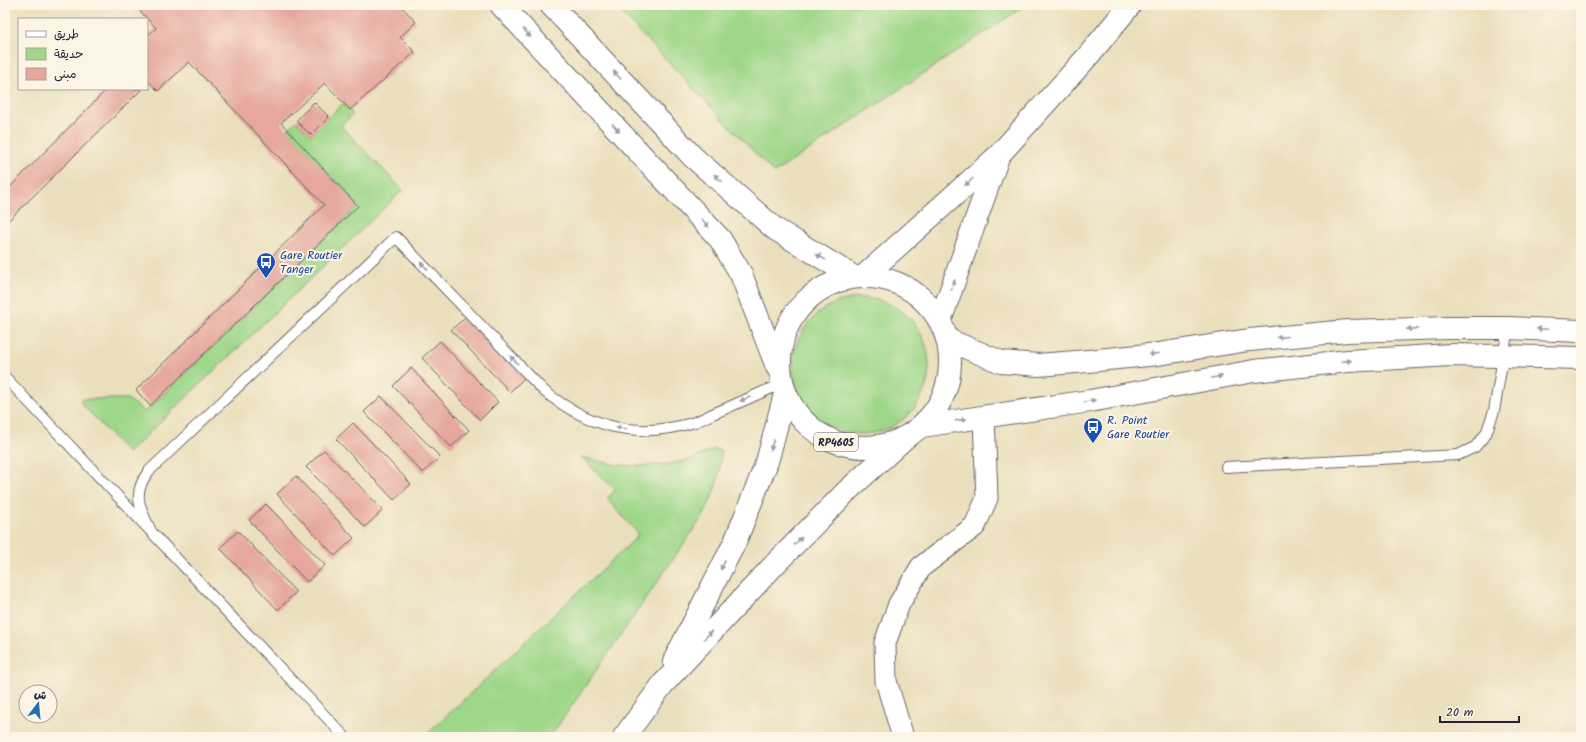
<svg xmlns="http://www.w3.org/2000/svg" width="1586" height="742" font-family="Kalam,'Playpen Sans Arabic',sans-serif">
  <rect width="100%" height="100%" fill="#fcf5e5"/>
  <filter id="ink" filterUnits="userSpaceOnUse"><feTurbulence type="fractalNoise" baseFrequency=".025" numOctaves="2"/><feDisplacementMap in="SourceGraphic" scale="8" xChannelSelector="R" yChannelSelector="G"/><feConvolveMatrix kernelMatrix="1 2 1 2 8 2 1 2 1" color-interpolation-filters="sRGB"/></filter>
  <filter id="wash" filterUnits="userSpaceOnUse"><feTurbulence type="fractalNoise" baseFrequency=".012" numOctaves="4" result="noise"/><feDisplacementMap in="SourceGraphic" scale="16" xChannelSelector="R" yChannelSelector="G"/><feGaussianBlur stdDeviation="0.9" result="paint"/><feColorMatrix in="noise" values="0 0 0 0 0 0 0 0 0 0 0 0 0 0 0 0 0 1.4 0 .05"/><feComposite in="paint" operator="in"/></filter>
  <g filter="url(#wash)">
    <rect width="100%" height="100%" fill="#eadfbc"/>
    <path fill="#9fd789" stroke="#607c62" d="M614 5H1026L774 173Z
      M343 103 353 114 341 126 403 190 128 453 81 403V399H128L145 412 358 206 287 130 296 121 311 135Z
      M793 366a68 68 0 1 1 136 0a68 68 0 1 1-136 0Z
      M715 449 721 451C720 477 716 490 705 513L550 737H424L637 537V532L607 499 615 490 581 457 617 465 643 466 669 464 692 459Z"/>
    <g id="blocks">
      <path fill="#e6a89e" d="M134 5H400L416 22 400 37 415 52 350 110 325 83 281 123 358 206 150 406 136 390 324 205 189 62 158 91 149 82 147 84V36L156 28Z
        M107 89H142L5 224V192Z
        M314 102 329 117 311 135 296 121Z
        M467 316 525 377 510 392 451 330Z
        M440 341 498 402 480 420 422 358Z
        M411 368 469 430 451 447 393 386Z
        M381 396 440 457 423 473 364 412Z
        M353 423 411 484 394 500 336 439Z
        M324 450 383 510 365 527 306 467Z
        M296 476 354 538 335 556 277 494Z
        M266 504 325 565 307 582 249 520Z
        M238 531 296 592 278 610 220 548Z"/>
    </g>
  </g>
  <g filter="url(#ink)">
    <use href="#blocks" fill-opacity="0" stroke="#686468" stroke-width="1"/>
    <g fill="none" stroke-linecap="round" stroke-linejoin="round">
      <defs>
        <path id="service" d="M5 377 345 737
          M1226 467 1458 455 1475 447 1486 434 1494 411 1508 328
          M151 531C140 508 131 494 149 471L396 237 544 391C591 428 637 440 695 422 703 419 711 414 720 411 740 402 761 393 781 384"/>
        <path id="minor" d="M903 737 886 681 885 643 899 604 921 567 975 526 987 498 984 417"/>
        <path id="tertiary" d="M863 277 998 156 1088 56 1130 5
          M940 321 998 157
          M674 661 735 542 767 462 785 394
          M624 737 663 684 776 563 847 491 905 438"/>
        <path id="primary" d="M501 5 720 239 741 274 777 367
          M551 5 693 157 775 229 854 277
          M780 362a85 85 0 1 1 170 0a85 85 0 1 1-170 0Z
          M948 340 1001 362 1038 365 1088 361 1158 354 1249 340 1348 331 1449 328H1508L1581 331
          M922 426 1090 401 1254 371 1348 361 1451 355 1581 358"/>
      </defs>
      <use href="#service" stroke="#686468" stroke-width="12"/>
      <use href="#minor" stroke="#686468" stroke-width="23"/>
      <use href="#tertiary" stroke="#686468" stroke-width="24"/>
      <use href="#primary" stroke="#686468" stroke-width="24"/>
      <use href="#service" stroke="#fff" stroke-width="10"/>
      <use href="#minor" stroke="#fff" stroke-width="21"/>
      <use href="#tertiary" stroke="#fff" stroke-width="22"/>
      <use href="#primary" stroke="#fff" stroke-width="22"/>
    </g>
    <defs><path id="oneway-solid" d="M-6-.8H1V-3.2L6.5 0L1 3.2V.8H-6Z"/></defs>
    <g fill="#9c9ca7">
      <use href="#oneway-solid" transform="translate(527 33) rotate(47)"/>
      <use href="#oneway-solid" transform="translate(617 75) rotate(-133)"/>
      <use href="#oneway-solid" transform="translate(616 128) rotate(47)"/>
      <use href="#oneway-solid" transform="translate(718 178) rotate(-139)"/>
      <use href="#oneway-solid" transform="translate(969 182) rotate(138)"/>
      <use href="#oneway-solid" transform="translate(705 223) rotate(47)"/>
      <use href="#oneway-solid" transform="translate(821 257) rotate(-149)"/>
      <use href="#oneway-solid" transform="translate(424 266) rotate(-134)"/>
      <use href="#oneway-solid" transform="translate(953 285) rotate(-71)"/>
      <use href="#oneway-solid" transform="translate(1412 329) rotate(178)"/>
      <use href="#oneway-solid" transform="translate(1542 329) rotate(-178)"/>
      <use href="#oneway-solid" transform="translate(1282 337) rotate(175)"/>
      <use href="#oneway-solid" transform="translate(1154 354) rotate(173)"/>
      <use href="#oneway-solid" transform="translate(514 360) rotate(-134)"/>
      <use href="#oneway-solid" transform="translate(1346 361) rotate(-5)"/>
      <use href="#oneway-solid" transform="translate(1217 377) rotate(-10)"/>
      <use href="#oneway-solid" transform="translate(745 399) rotate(157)"/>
      <use href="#oneway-solid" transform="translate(1090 401) rotate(-10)"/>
      <use href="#oneway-solid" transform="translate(961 420) rotate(-8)"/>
      <use href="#oneway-solid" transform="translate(621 428) rotate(-169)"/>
      <use href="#oneway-solid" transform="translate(772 445) rotate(105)"/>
      <use href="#oneway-solid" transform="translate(798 541) rotate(-45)"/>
      <use href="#oneway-solid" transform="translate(723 565) rotate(117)"/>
      <use href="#oneway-solid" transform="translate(708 635) rotate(-47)"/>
    </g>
  </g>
  <defs>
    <symbol id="bus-pin" viewBox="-11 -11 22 30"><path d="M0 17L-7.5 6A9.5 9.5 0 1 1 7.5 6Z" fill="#1a4fb4" stroke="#fcf5e5"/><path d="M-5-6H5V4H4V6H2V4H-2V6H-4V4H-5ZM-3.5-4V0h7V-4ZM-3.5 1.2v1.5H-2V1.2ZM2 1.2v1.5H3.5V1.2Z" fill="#fff"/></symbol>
  </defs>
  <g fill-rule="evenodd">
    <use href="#bus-pin" x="255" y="251" width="22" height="30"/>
    <use href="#bus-pin" x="1082" y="416" width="22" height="30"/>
  </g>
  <g text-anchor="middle" stroke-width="4" stroke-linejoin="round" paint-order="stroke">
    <rect fill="#fcf5e5" stroke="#63616e" stroke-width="1" x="814" y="433" width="44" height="18" rx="3"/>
    <g font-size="11" font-weight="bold" fill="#22223b">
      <text x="836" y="446">RP4605</text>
    </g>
    <g font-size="12" fill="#164399" stroke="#fcf5e5" text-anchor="start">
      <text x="280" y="259">Gare Routier<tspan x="280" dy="14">Tanger</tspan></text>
      <text x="1107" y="424">R. Point<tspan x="1107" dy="14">Gare Routier</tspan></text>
    </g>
  </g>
  <rect width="1586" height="742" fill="none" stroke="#fcf5e5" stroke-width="20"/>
  <rect x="18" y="18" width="130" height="72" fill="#fcf5e5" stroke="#a5a1a1"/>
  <rect x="26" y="31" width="20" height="6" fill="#ffffff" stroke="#a5a1a1"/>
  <text x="54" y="38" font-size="12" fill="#22223b">طريق</text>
  <rect x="26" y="48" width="20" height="12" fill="#9fd789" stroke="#a5a1a1"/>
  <text x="54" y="58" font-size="12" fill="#22223b">حديقة</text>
  <rect x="26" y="68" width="20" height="12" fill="#e6a89e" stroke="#a5a1a1"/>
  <text x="54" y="78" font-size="12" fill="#22223b">مبنى</text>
  <g transform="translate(38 704) rotate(16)"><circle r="19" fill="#fcf5e5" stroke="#a5a1a1"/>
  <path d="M0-3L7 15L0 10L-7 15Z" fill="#1f6fb2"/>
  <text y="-6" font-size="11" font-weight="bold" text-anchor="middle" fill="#22223b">ش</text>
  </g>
  <path d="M1440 716v6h79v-6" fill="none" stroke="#22223b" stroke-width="2"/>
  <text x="1446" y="716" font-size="12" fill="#22223b" stroke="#fcf5e5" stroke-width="3" paint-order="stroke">20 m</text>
</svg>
